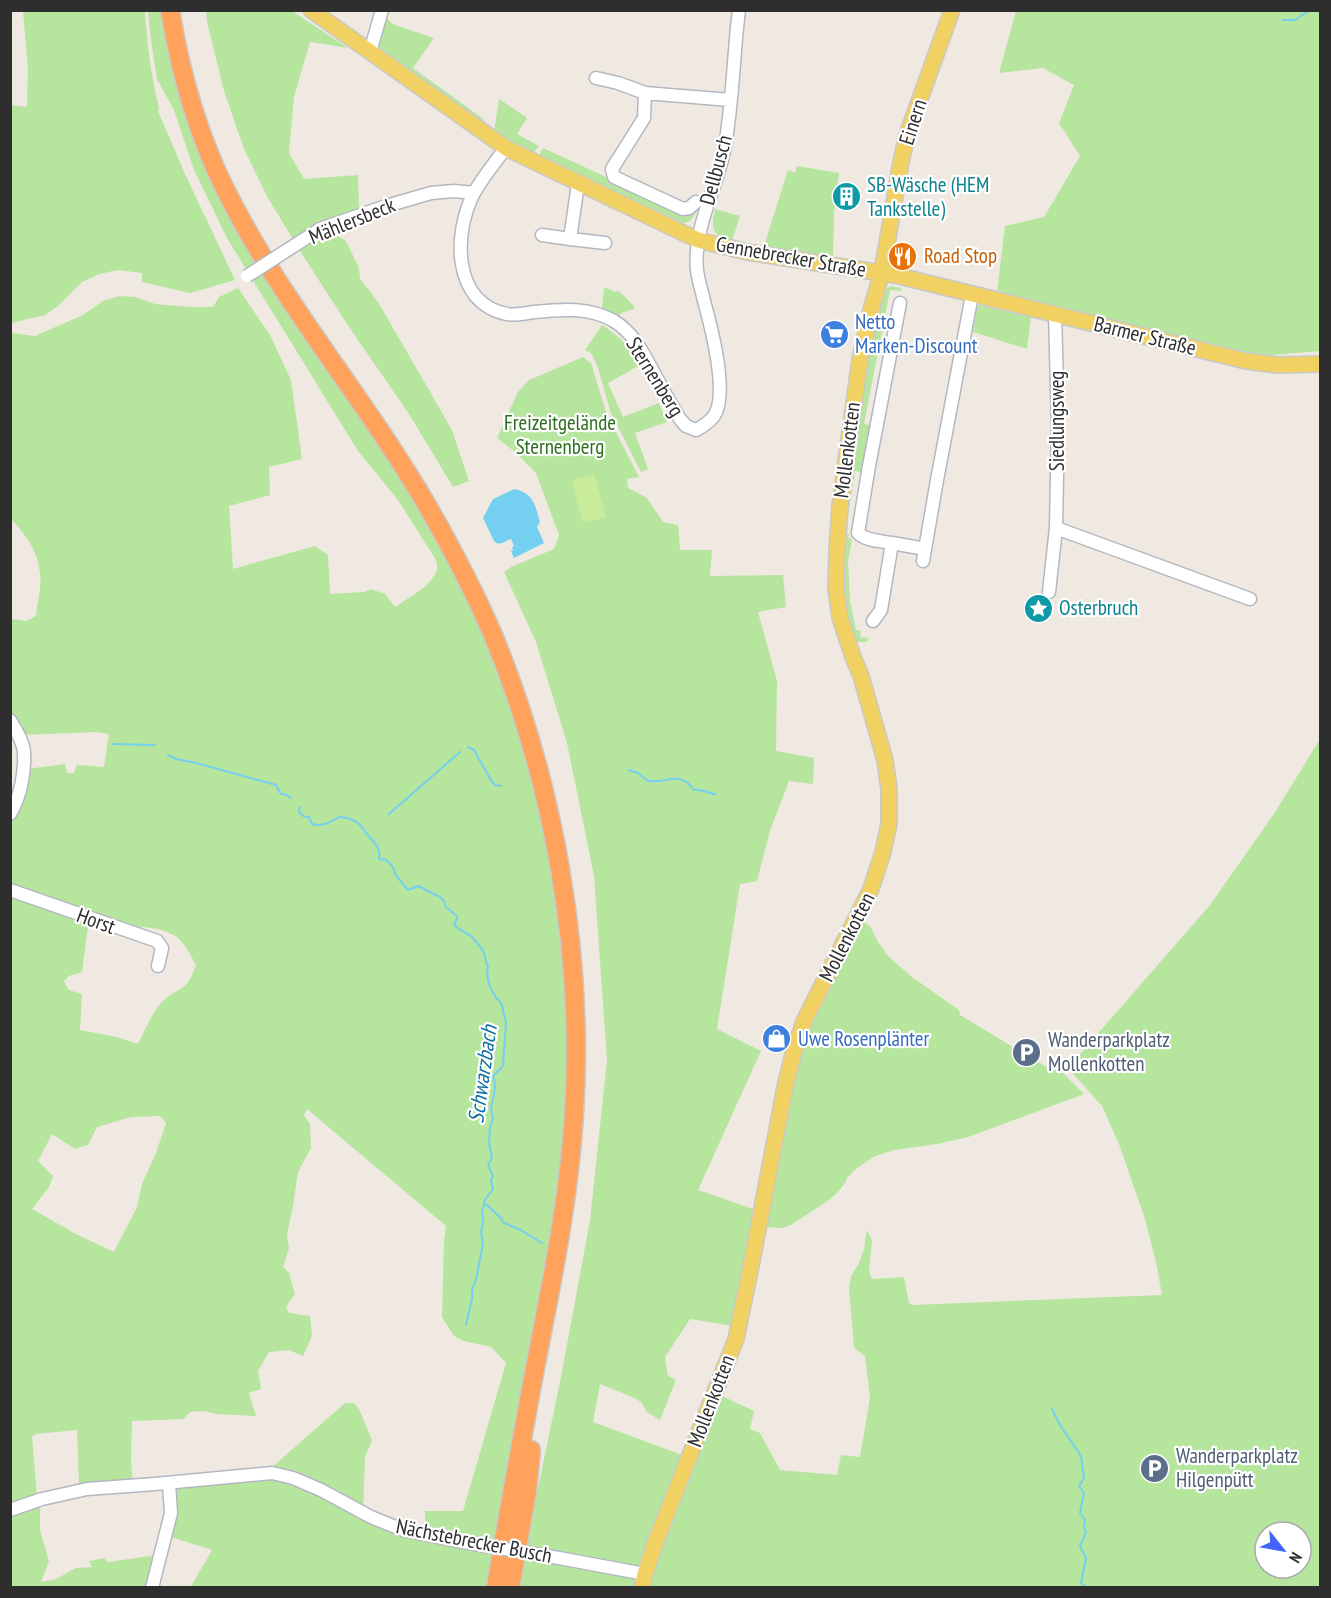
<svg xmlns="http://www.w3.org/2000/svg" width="1331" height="1598" font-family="'PT Sans Narrow',sans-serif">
  <rect width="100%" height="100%" fill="#efe9e1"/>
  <path fill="#b6e59e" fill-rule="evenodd" d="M23 11H145C147 44 151 76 159 108L158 111 185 174 235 280 190 293 142 282V273L118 270 99 274 82 282 58 306 45 315 11 323 10 105 27 107 28 69Z
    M148 11H163L212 169 448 552 519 718 538 789 572 995 566 1174 497 1543 426 1532 425 1511H463L506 1363 491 1347 464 1341 454 1336 442 1317 444 1241 446 1226 307 1109 304 1115 310 1124 311 1148 298 1172 293 1206 287 1235 289 1248 283 1267 289 1273 295 1294 286 1307 289 1313 310 1316 312 1336 303 1356 289 1350 269 1352 258 1371 261 1389 249 1393 256 1416 216 1414 204 1411 190 1412 184 1419 132 1421 131 1461 133 1484 79 1487 77 1430 36 1434 32 1436 37 1498 11 1507V891L89 919 82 972 69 976 64 981 69 990 82 994 80 1030 117 1037 138 1044C143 1034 154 1009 162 1002 180 985 186 994 196 965 191 956 186 946 179 939 166 928 147 927 131 926L11 888 10 825 18 809 27 769 65 764 67 773H74L77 765 104 767 109 734 98 732 20 735 11 717V619L26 621 36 616C37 602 42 587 40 573 38 551 25 534 11 519L10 380H12L11 333 35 336 83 315 103 301 119 296 135 297 155 304 189 307H213L219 297 238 288 270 335 291 380 302 459 269 467 270 495 229 506 233 569 315 546 328 555 330 594 364 592 371 589 385 594 395 607C409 597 444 580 436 560L398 500 358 451 227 238 194 170 174 110 157 79 150 33ZM160 1116 166 1123 156 1153 142 1184 137 1207 114 1252 74 1233 32 1209 49 1187 53 1176 38 1161 52 1134 75 1149 88 1145 97 1127 131 1117Z
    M206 11H292L348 48 310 42 294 97 289 153 304 179 358 175 359 213 294 241 268 198 244 149 224 91 207 22Z
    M1016 11H1320V351L1262 356 997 292 1005 226 1044 217 1080 156 1059 123 1074 85 1043 68 999 73Z
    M385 15 392 24 434 38 413 68 482 118 488 127 377 49Z
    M499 99 527 118 517 134 539 146 532 154 517 147 494 132Z
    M543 148 680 211 700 201C696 211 695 221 684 223L538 157Z
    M797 166 839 173 834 214 833 257 764 246 788 170 795 173Z
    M715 209 740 216 732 241C711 236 711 228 715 209Z
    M330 231 346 241 359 268 360 279 378 302 452 430 469 481 453 487 409 414 349 327 298 248 322 233Z
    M891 286 901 288V291L890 290 864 424 874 426 866 473 855 471 846 529H844L867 358 884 290Z
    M604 288 610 289 614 292 619 291 634 306V309L621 313 618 317 602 308Z
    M978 305 1031 317 1027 349 973 332Z
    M602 325C621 337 629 346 640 365L608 383 623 417 659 403 667 422 635 433 648 469 641 472 611 413 597 365 591 353 585 350Z
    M583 357 591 363 607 415 639 477 627 479 628 488 647 498 663 522 678 525 680 550H712L710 576 783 575 786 607 758 612 777 681 776 751 814 758 813 784 789 781 770 831 757 881 740 884 717 1029 761 1051 698 1190 759 1211 734 1326 690 1319 665 1357 668 1376 676 1380 660 1420 647 1412 641 1402 634 1398 600 1384 593 1422 685 1456 641 1570 526 1546 562 1372 590 1220 607 1060 594 876 567 743 536 642 504 572 511 567 554 549 559 535 536 473 514 451 497 438 518 392 529 380Z
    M843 533 849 534 848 538 852 539 848 561 850 601 856 630 861 631 860 637 868 638 867 642H854L847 625 843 598Z
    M1320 739V1587L648 1588 649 1576 720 1395 754 1411 750 1429 760 1433 780 1470 837 1475 841 1455 860 1457 870 1398 865 1356 854 1348 849 1287 851 1276 859 1263 864 1249 867 1230 872 1241 869 1272 872 1279 904 1277 909 1303 913 1305 1162 1295 1156 1262 1145 1219 1119 1144 1102 1106 1068 1068 1210 905 1274 814ZM1265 1532H1301V1568H1265Z
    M862 921 870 926 878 942 888 956 912 977 959 1010 960 1015 1053 1071 1057 1067 1084 1094 968 1137 937 1144 894 1150 875 1156 857 1168 847 1178 845 1183 838 1192 829 1200 791 1225 783 1228 764 1227 800 1046Z
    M345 1403H354L359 1409 372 1440 365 1457 363 1516 496 1552 490 1587 190 1588 212 1550 168 1536 171 1485 262 1476Z
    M40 1502V1530L49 1561 41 1582 56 1579 76 1568 92 1567 89 1561 104 1558 108 1562 158 1555 150 1587 11 1588V1513Z
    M523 1557 639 1577 638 1587 519 1588Z"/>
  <path fill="#c9ec9a" d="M594 474 606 517 583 523 572 480Z"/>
  <path fill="#75cff0" d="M514 489C534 493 535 505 540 522L537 527 544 543 514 558 511 551 513 550 512 547 514 546 511 539C505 541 500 547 494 541L483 518 493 499Z"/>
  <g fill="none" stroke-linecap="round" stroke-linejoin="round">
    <path stroke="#75cff0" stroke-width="2" d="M1283 20H1295L1310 10
      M113 744 155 745
      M468 747 474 750 492 782 495 785 501 786
      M168 755 176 759 196 763 276 785 281 794 287 795 291 798
      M629 770C632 771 635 772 638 773 642 776 645 780 650 781 666 784 679 769 694 790 702 788 708 794 716 794
      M300 807 299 812C302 816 304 817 309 817L312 824C322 827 331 822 339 817 346 817 356 820 361 826 363 828 365 832 367 834 374 842 381 848 379 859L386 860 393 867 395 874 408 890 418 886 440 897 444 901 446 907 457 916V919L454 924C458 931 466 931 473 938 475 940 483 950 484 953 486 958 485 962 488 967 485 981 492 994 502 1005L503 1011 506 1022 503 1066 493 1076 495 1085 494 1095 491 1108 493 1119 490 1127 489 1143 492 1158 488 1165 493 1176 491 1180 493 1189 485 1200 482 1212 483 1222 481 1233 483 1243 476 1280 472 1289V1299L466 1325
      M389 814 460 752
      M484 1203C490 1208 501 1216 504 1223L519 1229 542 1243
      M1052 1409 1060 1425 1081 1456 1084 1478 1079 1486 1084 1493 1080 1513 1085 1520 1084 1527 1086 1533 1080 1546 1086 1558 1081 1583 1087 1588"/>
    <defs>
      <path id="minor" d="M370 52 382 10
        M596 78 618 83 645 93 730 100
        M645 93 644 118 612 169 614 177 683 209 689 208 696 202
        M506 148C495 162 483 177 474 193 453 233 452 303 507 314 515 316 526 313 534 312 562 309 590 307 614 321 635 334 644 355 655 375 663 390 671 404 680 419L686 426 696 430C703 426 709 423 714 416 729 394 711 326 704 301 702 291 698 280 697 270 693 228 716 190 724 151 733 105 733 57 739 10
        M578 184 570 239 605 243
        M320 229 383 207 431 193 454 191 474 193
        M542 235 570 239
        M1056 528 1250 599
        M892 543C881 541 866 541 858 533L869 466 900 303
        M923 561 937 480 972 295
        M1049 592 1056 528 1058 425 1055 314
        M873 621 881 610 892 543 925 549
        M10 720C16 730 23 741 24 752 25 772 21 796 10 814
        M10 890 157 941 162 948 158 966
        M10 1510 42 1499 87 1489 155 1484 272 1473 293 1478 321 1490 371 1517 403 1530 463 1542
        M559 1558 645 1574
        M152 1588 171 1513 169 1483"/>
      <path id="major" d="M311 10 506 148 698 240 747 252 895 275 1246 361 1277 365 1320 364
        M642 1588 645 1574 654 1546 736 1339 752 1261 785 1087 794 1051 805 1019 871 889 883 852 889 824V789L885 760 861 676 853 657 840 618 836 588 837 550 840 505 860 359 872 306 882 272 901 162 907 135 952 10"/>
      <path id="highway" d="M170 10C180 71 197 132 224 187 280 301 365 398 428 507 452 549 474 591 493 635 554 783 584 953 574 1113 569 1198 552 1281 536 1363 522 1438 508 1513 496 1588
        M510 1588 527 1491 531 1450"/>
    </defs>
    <use href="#minor" stroke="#b4b7c1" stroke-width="15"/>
    <use href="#major" stroke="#c9c9c9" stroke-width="18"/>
    <use href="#highway" stroke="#c9c9c9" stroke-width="21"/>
    <use href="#minor" stroke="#fff" stroke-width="12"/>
    <use href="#major" stroke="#f2d163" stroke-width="15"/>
    <use href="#highway" stroke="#ffa35c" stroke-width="18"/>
    <defs>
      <path id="minor-bridge" d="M247 276 320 229
        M463 1542 559 1558"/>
    </defs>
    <use href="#minor-bridge" stroke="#b4b7c1" stroke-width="15" stroke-linecap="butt"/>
    <use href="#minor-bridge" stroke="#fff" stroke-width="12"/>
  </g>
  <defs>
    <symbol id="building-disc" viewBox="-11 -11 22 22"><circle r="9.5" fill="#0f9aa8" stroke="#fff"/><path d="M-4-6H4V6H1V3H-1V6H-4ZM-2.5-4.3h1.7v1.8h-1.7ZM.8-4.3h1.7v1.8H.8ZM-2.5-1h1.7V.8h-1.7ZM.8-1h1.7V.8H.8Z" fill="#fff"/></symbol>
    <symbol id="restaurant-disc" viewBox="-11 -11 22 22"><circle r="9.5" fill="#e8710a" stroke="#fff"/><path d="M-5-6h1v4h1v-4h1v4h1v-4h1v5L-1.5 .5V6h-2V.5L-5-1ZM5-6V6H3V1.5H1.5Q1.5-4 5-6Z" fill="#fff"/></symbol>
    <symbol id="supermarket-disc" viewBox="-11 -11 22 22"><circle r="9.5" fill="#3f7fe0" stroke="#fff"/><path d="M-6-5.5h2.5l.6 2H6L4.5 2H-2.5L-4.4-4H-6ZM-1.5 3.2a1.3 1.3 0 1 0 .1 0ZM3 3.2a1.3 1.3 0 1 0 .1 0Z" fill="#fff"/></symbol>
    <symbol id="sight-disc" viewBox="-11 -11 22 22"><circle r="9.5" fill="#0f9aa8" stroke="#fff"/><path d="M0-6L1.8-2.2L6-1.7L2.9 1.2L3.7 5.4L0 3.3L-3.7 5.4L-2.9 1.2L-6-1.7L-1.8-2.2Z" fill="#fff"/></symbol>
    <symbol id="shop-disc" viewBox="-11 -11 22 22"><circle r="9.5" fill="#3f7fe0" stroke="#fff"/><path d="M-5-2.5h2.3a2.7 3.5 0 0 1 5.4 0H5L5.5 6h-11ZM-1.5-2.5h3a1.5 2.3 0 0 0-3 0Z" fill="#fff"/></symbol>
    <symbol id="parking-disc" viewBox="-11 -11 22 22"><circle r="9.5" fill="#5c6f8a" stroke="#fff"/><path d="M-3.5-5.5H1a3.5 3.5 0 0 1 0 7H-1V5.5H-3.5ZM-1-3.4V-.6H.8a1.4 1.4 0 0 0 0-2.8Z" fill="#fff"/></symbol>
  </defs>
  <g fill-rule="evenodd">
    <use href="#building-disc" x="830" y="180" width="33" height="33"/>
    <use href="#restaurant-disc" x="886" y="240" width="33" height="33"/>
    <use href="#supermarket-disc" x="818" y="318" width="33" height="33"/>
    <use href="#sight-disc" x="1022" y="592" width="33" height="33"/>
    <use href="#shop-disc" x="760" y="1022" width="33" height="33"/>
    <use href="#parking-disc" x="1010" y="1036" width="33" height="33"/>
    <use href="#parking-disc" x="1138" y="1452" width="33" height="33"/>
  </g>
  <g text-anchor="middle" stroke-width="4.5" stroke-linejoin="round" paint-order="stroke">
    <g font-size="21" fill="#2e2e2e" stroke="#fff">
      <text transform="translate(913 122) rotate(-72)" y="7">Einern</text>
      <text transform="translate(716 170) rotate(-75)" y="7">Dellbusch</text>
      <text transform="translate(352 221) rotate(-22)" y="7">Mählersbeck</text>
      <text transform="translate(791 257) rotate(10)" y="7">Gennebrecker Straße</text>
      <text transform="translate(1145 336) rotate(14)" y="7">Barmer Straße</text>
      <text transform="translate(655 377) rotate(58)" y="7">Sternenberg</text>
      <text transform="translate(1057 421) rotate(-90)" y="7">Siedlungsweg</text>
      <text transform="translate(847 450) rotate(-83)" y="7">Mollenkotten</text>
      <text transform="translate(96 921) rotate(20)" y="7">Horst</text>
      <text transform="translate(847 937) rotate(-63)" y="7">Mollenkotten</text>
      <text transform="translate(711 1401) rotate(-69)" y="7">Mollenkotten</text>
      <text transform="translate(474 1541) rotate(11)" y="7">Nächstebrecker Busch</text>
    </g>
    <g font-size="21" fill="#0d838f" stroke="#fff" text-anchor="start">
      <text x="867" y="192">SB-Wäsche (HEM<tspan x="867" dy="24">Tankstelle)</tspan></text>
      <text x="1059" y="615">Osterbruch</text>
    </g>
    <g font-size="21" fill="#c56008" stroke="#fff" text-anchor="start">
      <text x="924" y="263">Road Stop</text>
    </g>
    <g font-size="21" fill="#366cbe" stroke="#fff" text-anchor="start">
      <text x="855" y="329">Netto<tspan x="855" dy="24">Marken-Discount</tspan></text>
      <text x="798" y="1046">Uwe Rosenplänter</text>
    </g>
    <g font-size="21" fill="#2c6e1b" stroke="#fff">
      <text x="560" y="430">Freizeitgelände<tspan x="560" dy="24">Sternenberg</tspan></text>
    </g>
    <g font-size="21" fill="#4e5e75" stroke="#fff" text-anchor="start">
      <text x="1048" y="1047">Wanderparkplatz<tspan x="1048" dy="24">Mollenkotten</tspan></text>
      <text x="1176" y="1463">Wanderparkplatz<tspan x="1176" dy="24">Hilgenpütt</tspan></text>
    </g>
    <g font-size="22" font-style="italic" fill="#0d6fa3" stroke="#fff">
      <text transform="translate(482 1074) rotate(-82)" y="8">Schwarzbach</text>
    </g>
  </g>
  <rect width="1331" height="1598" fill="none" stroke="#2e2e2e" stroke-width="24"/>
  <g transform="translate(1283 1550) rotate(121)"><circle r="28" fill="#ffffff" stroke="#ababab" stroke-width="1.5"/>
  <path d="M0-4.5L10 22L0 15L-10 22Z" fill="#4264fb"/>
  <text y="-9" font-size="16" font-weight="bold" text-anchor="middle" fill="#2e2e2e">N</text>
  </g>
</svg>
